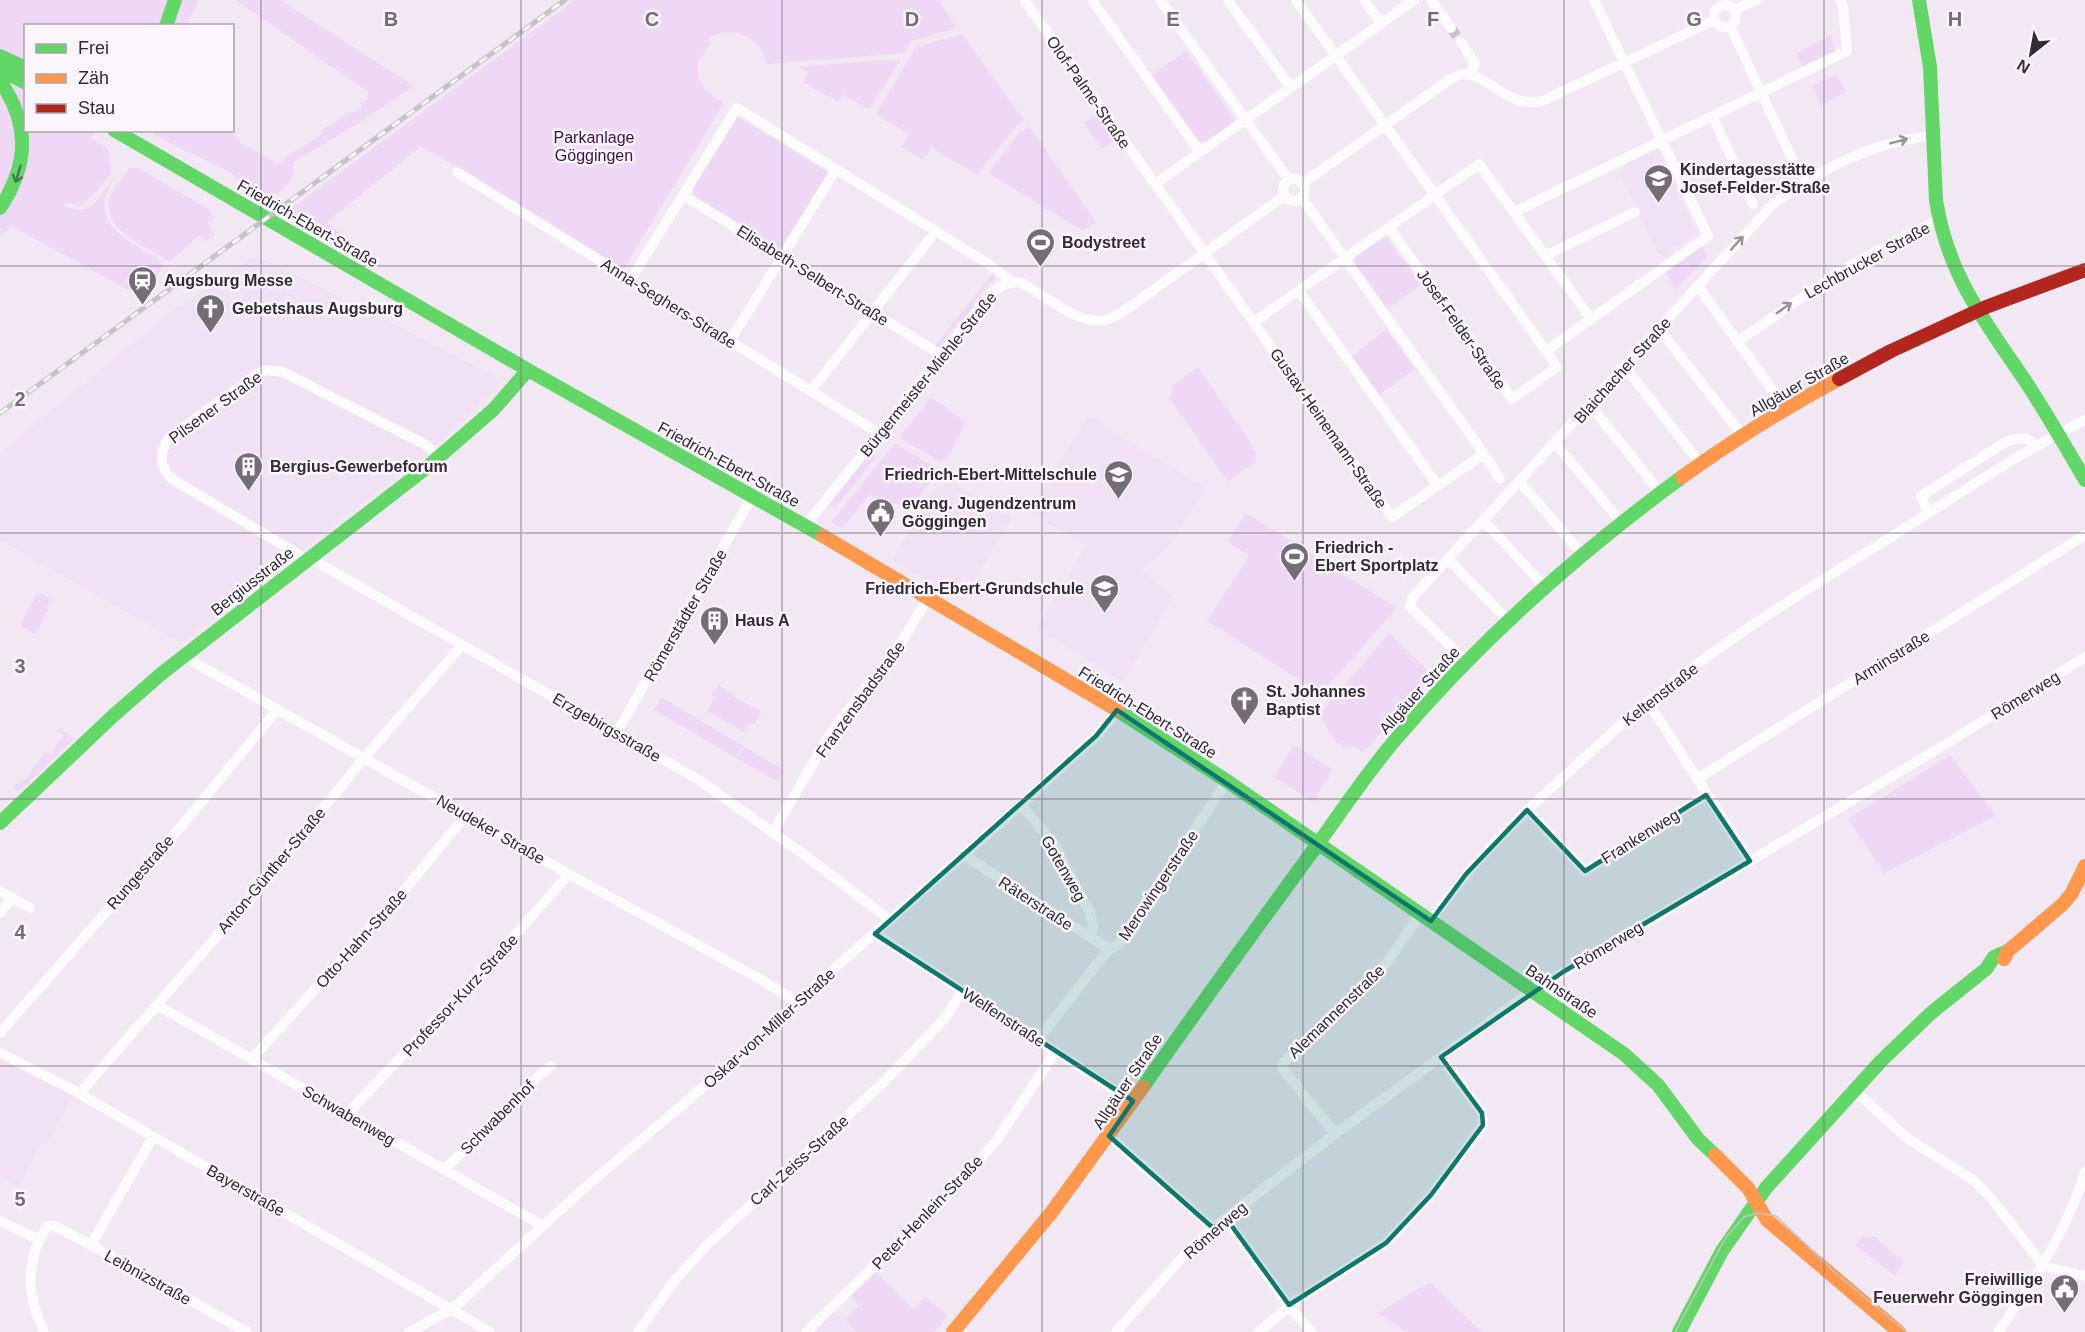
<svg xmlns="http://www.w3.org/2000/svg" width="2085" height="1332" font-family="Helvetica,sans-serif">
  <rect width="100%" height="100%" fill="#f1e8f4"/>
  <path fill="#f0e1f5" d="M1652 150H1658L1697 233 1680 245 1679 244 1670 249 1674 255 1669 258 1664 257 1657 252 1620 173 1625 164Z
    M256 255 410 332 494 376 498 382 496 390 431 450 181 643 0 540V454L173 310Z
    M1088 416 1206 488 1172 542 1142 571 1173 597 1123 682 1037 628 1086 546 1030 512Z
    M943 476 1012 518 974 581 963 575 950 595 892 559Z
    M0 1053 75 1091 47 1145 41 1143 19 1187 0 1177Z
    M835 1311 855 1332H814Z"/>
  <path fill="#eed8f5" d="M0 0H197V5L186 25 26 26 25 65 0 50Z
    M236 0H280L414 86 365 119 294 162 292 179 268 204 236 177 223 168 175 146 147 131H227L238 137 240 143 267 157 276 164 282 162 285 158 323 133 321 131 347 114 361 109V104L367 99 368 92Z
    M575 0H938L957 28 911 41 904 53 767 64C760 36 733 24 708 38L711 44C686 68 699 88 724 103L623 270 436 154 420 147 327 222 342 235 338 242 286 212Z
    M962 34 1024 120 1014 129 977 175 931 148 924 160 902 147 910 135 876 114 916 47Z
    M1832 35 1835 51 1802 66 1797 53Z
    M1186 51 1235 120 1233 124C1223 131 1209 147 1196 140L1151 76Z
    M901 59 869 109 843 94 838 102 803 82 808 72 800 67Z
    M1837 74 1846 92 1821 105 1812 86Z
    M17 86 25 91 26 130H92L94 132 91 139 108 148 111 173 95 193 81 206 66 203 64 206C90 221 101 194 114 176 111 183 107 191 105 198 99 222 124 239 141 249 149 254 159 257 163 266L161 271 133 292 13 227 0 235V89Z
    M1096 114 1115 140 1102 149 1084 123Z
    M738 117 829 173 782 250 696 198 692 187 732 121Z
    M1029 126 1096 222 1083 231 988 173 1020 132Z
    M129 168H138L212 211 211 213 216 218 208 223 215 235 206 241 200 234 170 262C150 248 103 231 109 201 112 187 123 179 129 168Z
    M1386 236 1420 285 1386 310 1353 263 1356 256 1381 237Z
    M1702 245 1708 256 1675 290 1665 270Z
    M992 274 995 276 994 283 990 282 974 303 975 306 964 320H960L944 340 945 343 941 348 935 346Z
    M1386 329 1415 369 1379 395 1352 357Z
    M1198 367 1256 451 1255 462 1228 482 1170 399 1173 385Z
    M931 397 966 422 949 456 941 462 899 438Z
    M895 443 940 470 917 499C900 509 886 502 870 495L842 528 831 522Z
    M875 454 877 456 835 508 830 504 869 455 872 457Z
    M1246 513 1397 608 1321 694 1207 621 1249 556 1228 542Z
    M38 592 51 599 46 608 48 610 35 634 20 625Z
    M1389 633 1432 674 1363 753 1356 747 1344 748 1335 741 1319 715Z
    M718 685 734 695V697L762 712 754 725 749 723 744 732 707 711 715 697 712 695Z
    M661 697 785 771 778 782 654 710Z
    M60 728 74 739 18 793 12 787 27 777 45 752 50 755 63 735 57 731Z
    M1294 745 1333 770 1313 802 1274 777Z
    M1950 755 1996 816 1884 873 1848 819Z
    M1862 1237H1875L1904 1262 1895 1276 1856 1245Z
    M876 1272 914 1309 925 1296 948 1316 934 1332H857L845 1320 859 1306 851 1296Z
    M1430 1282 1482 1332H1406L1378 1313Z"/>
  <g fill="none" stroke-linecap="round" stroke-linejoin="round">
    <path stroke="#cbc2cd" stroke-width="10" stroke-dasharray="10 5" stroke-linecap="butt" d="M1451 28 1461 42"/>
    <path stroke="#fdfcfd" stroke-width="10" d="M1026 0 1025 1 1392 517 1484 454 1302 198
      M1092 0 1200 152
      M1160 0 1289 180
      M1228 0 1291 88
      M1296 0 1546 351 1708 236 1594 0
      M1364 0 1381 23
      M1431 0 1451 28
      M1714 16a11 11 0 1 1 22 0a11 11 0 1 1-22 0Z
      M1734 10 1757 0
      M1730 26 1797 169
      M1461 42 1475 64 1470 74
      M1713 117 1753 204
      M457 172 880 434
      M1283 190a11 11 0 1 1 22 0a11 11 0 1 1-22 0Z
      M1303 183 1442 85C1448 81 1455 75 1463 74 1487 72 1505 109 1542 101L1715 20
      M1155 184 1414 0
      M683 195 943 356
      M1514 212 1847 51 1843 7 1840 0
      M1389 227 1512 399 1557 367 1546 351
      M1545 256 1635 212
      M631 279 737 108 992 266 1011 282
      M1698 286 1770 387 1784 409
      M1299 291 1438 486
      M1254 322 1479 164 1591 319
      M1659 329 1743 436
      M730 341 836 169
      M1737 342 1840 271 1899 239 1939 220
      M1625 367 1700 463
      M811 391 936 231
      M1590 405 1660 492
      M1555 443 1621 522
      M1484 454 1500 479
      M438 458 426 445 283 372 266 370 260 372 169 438C159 452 159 467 172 479L308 560 320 564 699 780 806 856 890 920
      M1520 482 1582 554
      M1928 513 1921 496 1999 446 2010 440 2025 438 2038 446
      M1484 521 1544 586
      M805 526 991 293 1005 284 1019 282C1046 294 1079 329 1109 319 1118 316 1126 309 1134 304L1284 196
      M1448 559 1508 620
      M183 656 574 877 762 980 798 1003
      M1466 661 1410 607 1412 598 1773 204C1819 170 1873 141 1931 136
      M1648 702 1750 861
      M617 732 752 497
      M1697 779 2085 535
      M1021 805 1055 845 1090 913 1093 926 1091 938
      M1527 810 1585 871 1706 795
      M773 832 829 736 860 694 889 662 928 598
      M964 855 1109 949
      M0 891 30 908
      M0 913 13 898
      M1431 921C1469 865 1518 817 1569 772 1602 741 1636 710 1672 683 1739 631 1811 587 1883 542 1950 500 2015 455 2085 420
      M875 934 1133 1102
      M157 1005 541 1225
      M0 1033 183 824 278 709
      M1038 1039 1109 949 1118 945 1227 781
      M0 1053 75 1091 490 1332
      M252 1059 406 888 466 815
      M1854 1090 1907 1138 1973 1180 1991 1198 2042 1264 2051 1268 2085 1276
      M79 1094 252 896 365 757 462 645
      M347 1114 492 961 569 874
      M1335 1134 1282 1068 1284 1062 1349 1002 1386 964 1420 914
      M1109 1136 1213 1228
      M444 1170 540 1075 551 1066
      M1226 1219 1293 1311 1312 1332
      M0 1221 39 1240
      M91 1245 153 1137
      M44 1332C31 1302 25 1278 37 1246 40 1239 43 1231 48 1226H55L91 1245 247 1332
      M409 1332 452 1309 582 1190 761 1038 820 981 1021 805 1096 736 1108 723 1117 710
      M638 1332 675 1280 706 1246 885 1081 945 1018 963 990
      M806 1332 954 1189 997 1140 1056 1051
      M1116 1332 1190 1249 1213 1228 1335 1134 1526 995 1951 741 2085 657
      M1259 1332 1294 1302 1386 1243 1431 1195 1483 1125 1482 1113 1441 1057
      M1998 1332C2033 1282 2067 1231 2085 1172"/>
    <path stroke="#63d668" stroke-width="14" d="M1919 0 1930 67 1936 200C1948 276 1984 320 2026 382 2047 414 2066 447 2085 480
      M166 26 175 0
      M0 56 26 68
      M0 70 26 83
      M0 81C30 124 29 164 0 208
      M114 130 528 370 823 536
      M1117 710 1227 781 1624 1054 1658 1085 1698 1139 1715 1155
      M0 823 114 715 161 674 426 468 493 410 528 370
      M1143 1087C1198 1008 1255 930 1312 852 1340 814 1365 775 1396 739 1480 640 1577 554 1682 477
      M1679 1332 1722 1251 1766 1188 1881 1061 1931 1013 1986 969 1994 957 2008 951"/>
    <path stroke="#ff974d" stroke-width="14" d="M1682 477C1732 441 1785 408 1839 379
      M823 536 1117 710
      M2004 959 2008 951 2063 904 2072 893 2085 866
      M1715 1155 1748 1188 1767 1220 1899 1332
      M953 1332 1051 1213 1143 1087"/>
    <path stroke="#b3261e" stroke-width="14" d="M1839 379 1891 351 1986 307 2085 270"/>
    <path stroke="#c5c3c6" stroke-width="1.5" d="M1675 1332 1726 1237 1744 1217 1757 1213 1776 1216 1840 1277 1907 1332"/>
    <defs>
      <path id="rail" d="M0 413 565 0"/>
    </defs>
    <use href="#rail" stroke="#c5c3c6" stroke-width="5"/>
    <use href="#rail" stroke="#fbf5fd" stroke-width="3" stroke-dasharray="9" stroke-linecap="butt"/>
  </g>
  <defs><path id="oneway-shaft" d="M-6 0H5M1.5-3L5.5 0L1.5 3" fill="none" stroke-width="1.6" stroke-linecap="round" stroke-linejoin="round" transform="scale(1.5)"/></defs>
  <g stroke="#979498">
    <use href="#oneway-shaft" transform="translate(1899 141) rotate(-15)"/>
    <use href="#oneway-shaft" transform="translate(1737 243) rotate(-48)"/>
    <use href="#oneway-shaft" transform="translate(1784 308) rotate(-35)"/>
  </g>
  <use stroke="#48784a" href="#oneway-shaft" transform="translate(18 174) rotate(107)"/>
  <path fill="#0f766e" fill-opacity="0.2" stroke="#0f766e" stroke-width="4.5" stroke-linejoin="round" d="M1117 710 1431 921 1466 874 1527 810 1585 871 1706 795 1750 861 1563 972 1441 1057 1482 1113 1483 1125 1431 1195 1386 1243 1289 1305 1226 1218 1213 1228 1109 1136 1133 1101 875 934 1096 736Z"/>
  <path fill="none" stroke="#746d76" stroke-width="1.5" stroke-opacity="0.55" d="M261 0V1332M521 0V1332M782 0V1332M1042 0V1332M1303 0V1332M1564 0V1332M1824 0V1332M0 266H2085M0 533H2085M0 799H2085M0 1066H2085"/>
  <defs>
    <symbol id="school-pin" viewBox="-11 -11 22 30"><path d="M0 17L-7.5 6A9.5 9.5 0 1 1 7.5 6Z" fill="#746d76" stroke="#fbf5fd"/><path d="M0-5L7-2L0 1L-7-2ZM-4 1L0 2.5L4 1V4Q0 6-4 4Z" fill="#fff"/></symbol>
    <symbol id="stadium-pin" viewBox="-11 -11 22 30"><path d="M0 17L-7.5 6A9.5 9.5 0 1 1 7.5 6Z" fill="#746d76" stroke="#fbf5fd"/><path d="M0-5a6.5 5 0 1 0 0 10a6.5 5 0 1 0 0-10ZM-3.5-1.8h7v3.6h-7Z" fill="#fff"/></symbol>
    <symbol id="station-pin" viewBox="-11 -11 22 30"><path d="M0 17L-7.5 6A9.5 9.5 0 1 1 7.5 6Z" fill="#746d76" stroke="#fbf5fd"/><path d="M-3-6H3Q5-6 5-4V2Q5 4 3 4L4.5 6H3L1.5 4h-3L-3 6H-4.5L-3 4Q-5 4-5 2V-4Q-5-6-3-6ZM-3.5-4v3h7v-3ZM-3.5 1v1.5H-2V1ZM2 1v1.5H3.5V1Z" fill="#fff"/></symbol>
    <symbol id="church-pin" viewBox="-11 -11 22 30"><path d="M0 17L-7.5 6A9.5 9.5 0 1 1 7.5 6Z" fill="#746d76" stroke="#fbf5fd"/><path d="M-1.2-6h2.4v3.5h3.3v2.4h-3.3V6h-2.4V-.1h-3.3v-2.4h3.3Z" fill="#fff"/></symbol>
    <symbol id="building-pin" viewBox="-11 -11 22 30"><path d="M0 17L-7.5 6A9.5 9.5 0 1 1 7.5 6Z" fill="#746d76" stroke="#fbf5fd"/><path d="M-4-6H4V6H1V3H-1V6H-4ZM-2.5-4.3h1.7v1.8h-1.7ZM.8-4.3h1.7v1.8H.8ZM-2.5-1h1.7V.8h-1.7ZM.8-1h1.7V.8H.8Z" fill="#fff"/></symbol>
    <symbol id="civic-pin" viewBox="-11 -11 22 30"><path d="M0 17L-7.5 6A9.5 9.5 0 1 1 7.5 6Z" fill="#746d76" stroke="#fbf5fd"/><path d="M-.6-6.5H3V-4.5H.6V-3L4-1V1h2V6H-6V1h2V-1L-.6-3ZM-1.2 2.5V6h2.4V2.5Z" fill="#fff"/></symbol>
  </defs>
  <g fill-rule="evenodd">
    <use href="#school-pin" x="1642" y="162" width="33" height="45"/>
    <use href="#stadium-pin" x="1024" y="226" width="33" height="45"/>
    <use href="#station-pin" x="126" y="264" width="33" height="45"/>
    <use href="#church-pin" x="194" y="292" width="33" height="45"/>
    <use href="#building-pin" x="232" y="450" width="33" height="45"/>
    <use href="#school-pin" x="1102" y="458" width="33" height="45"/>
    <use href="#civic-pin" x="864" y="496" width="33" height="45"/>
    <use href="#stadium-pin" x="1278" y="540" width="33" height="45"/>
    <use href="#school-pin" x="1088" y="572" width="33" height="45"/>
    <use href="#building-pin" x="698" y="604" width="33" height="45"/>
    <use href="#church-pin" x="1228" y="684" width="33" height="45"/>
    <use href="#civic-pin" x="2048" y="1272" width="33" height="45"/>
  </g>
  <g text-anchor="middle" stroke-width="5" stroke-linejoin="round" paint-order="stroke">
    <g font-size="16" fill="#312b32" stroke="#fbf5fd">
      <text transform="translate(1089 92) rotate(55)" y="6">Olof-Palme-Straße</text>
      <text transform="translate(308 223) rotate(30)" y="6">Friedrich-Ebert-Straße</text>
      <text transform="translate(1867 260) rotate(-29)" y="6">Lechbrucker Straße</text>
      <text transform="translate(813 275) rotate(32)" y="6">Elisabeth-Selbert-Straße</text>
      <text transform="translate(669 303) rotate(32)" y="6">Anna-Seghers-Straße</text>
      <text transform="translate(1462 329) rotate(55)" y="6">Josef-Felder-Straße</text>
      <text transform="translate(1622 370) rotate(-48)" y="6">Blaichacher Straße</text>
      <text transform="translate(928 374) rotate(-51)" y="6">Bürgermeister-Miehle-Straße</text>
      <text transform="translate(1799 384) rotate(-30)" y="6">Allgäuer Straße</text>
      <text transform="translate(215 407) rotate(-36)" y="6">Pilsener Straße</text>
      <text transform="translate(1329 428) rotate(55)" y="6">Gustav-Heinemann-Straße</text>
      <text transform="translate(729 464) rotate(29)" y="6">Friedrich-Ebert-Straße</text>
      <text transform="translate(252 581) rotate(-38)" y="6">Bergiusstraße</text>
      <text transform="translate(685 615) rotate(-60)" y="6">Römerstädter Straße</text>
      <text transform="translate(1891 657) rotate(-32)" y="6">Arminstraße</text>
      <text transform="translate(1419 690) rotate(-48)" y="6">Allgäuer Straße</text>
      <text transform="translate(1660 694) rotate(-38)" y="6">Keltenstraße</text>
      <text transform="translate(2025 695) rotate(-32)" y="6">Römerweg</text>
      <text transform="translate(860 699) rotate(-54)" y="6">Franzensbadstraße</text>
      <text transform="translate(1148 712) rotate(32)" y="6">Friedrich-Ebert-Straße</text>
      <text transform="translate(607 727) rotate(30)" y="6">Erzgebirgsstraße</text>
      <text transform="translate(491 829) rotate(30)" y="6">Neudeker Straße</text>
      <text transform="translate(1640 836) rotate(-32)" y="6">Frankenweg</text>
      <text transform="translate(1064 868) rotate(60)" y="6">Gotenweg</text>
      <text transform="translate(271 870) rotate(-50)" y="6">Anton-Günther-Straße</text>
      <text transform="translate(140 872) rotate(-49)" y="6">Rungestraße</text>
      <text transform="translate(1158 885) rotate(-56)" y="6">Merowingerstraße</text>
      <text transform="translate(1036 903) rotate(33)" y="6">Räterstraße</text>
      <text transform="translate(361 938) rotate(-48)" y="6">Otto-Hahn-Straße</text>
      <text transform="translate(1608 945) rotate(-31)" y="6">Römerweg</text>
      <text transform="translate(1562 991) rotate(34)" y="6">Bahnstraße</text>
      <text transform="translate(460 995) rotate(-47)" y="6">Professor-Kurz-Straße</text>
      <text transform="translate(1336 1011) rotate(-44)" y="6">Alemannenstraße</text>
      <text transform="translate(1004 1017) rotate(33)" y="6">Welfenstraße</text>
      <text transform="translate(769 1028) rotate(-42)" y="6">Oskar-von-Miller-Straße</text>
      <text transform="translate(1127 1081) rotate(-56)" y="6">Allgäuer Straße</text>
      <text transform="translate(349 1115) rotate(30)" y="6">Schwabenweg</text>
      <text transform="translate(497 1117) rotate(-45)" y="6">Schwabenhof</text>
      <text transform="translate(799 1160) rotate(-42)" y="6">Carl-Zeiss-Straße</text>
      <text transform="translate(246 1190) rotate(30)" y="6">Bayerstraße</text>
      <text transform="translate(927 1212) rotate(-46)" y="6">Peter-Henlein-Straße</text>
      <text transform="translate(1215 1230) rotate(-41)" y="6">Römerweg</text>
      <text transform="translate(148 1277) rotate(29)" y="6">Leibnizstraße</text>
    </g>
    <g font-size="16" fill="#431050" stroke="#fbf5fd">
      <text x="594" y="143">Parkanlage<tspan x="594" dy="18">Göggingen</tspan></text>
    </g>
    <g font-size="16" font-weight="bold" fill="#312b32" stroke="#fbf5fd" text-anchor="start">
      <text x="1680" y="175">Kindertagesstätte<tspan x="1680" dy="18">Josef-Felder-Straße</tspan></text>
      <text x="1062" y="248">Bodystreet</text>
      <text x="164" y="286">Augsburg Messe</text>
      <text x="232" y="314">Gebetshaus Augsburg</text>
      <text x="270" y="472">Bergius-Gewerbeforum</text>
      <text x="1097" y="480" text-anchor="end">Friedrich-Ebert-Mittelschule</text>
      <text x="902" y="509">evang. Jugendzentrum<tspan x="902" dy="18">Göggingen</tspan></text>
      <text x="1315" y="553">Friedrich -<tspan x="1315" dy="18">Ebert Sportplatz</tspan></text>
      <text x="1084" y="594" text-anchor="end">Friedrich-Ebert-Grundschule</text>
      <text x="735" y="626">Haus A</text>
      <text x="1266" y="697">St. Johannes<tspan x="1266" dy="18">Baptist</tspan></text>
      <text x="2043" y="1285" text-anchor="end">Freiwillige<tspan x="2043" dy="18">Feuerwehr Göggingen</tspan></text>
    </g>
  </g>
  <g font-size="20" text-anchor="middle" font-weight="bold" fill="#746d76" stroke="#fbf5fd" stroke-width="5" stroke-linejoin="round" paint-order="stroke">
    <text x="391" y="26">B</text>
    <text x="652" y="26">C</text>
    <text x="912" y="26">D</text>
    <text x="1173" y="26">E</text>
    <text x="1433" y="26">F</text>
    <text x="1694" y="26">G</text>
    <text x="1955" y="26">H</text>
    <text x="20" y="406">2</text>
    <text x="20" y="673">3</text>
    <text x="20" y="939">4</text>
    <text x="20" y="1206">5</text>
  </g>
  <rect x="24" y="24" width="210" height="108" fill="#fbf5fd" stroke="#aaa4ac" stroke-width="1.5"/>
  <rect x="36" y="44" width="30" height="9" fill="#63d668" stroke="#aaa4ac" stroke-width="1.5"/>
  <text x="78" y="54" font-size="18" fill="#312b32">Frei</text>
  <rect x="36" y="74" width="30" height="9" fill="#ff974d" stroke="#aaa4ac" stroke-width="1.5"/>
  <text x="78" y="84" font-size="18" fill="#312b32">Zäh</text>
  <rect x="36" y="104" width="30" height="9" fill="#b3261e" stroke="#aaa4ac" stroke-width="1.5"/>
  <text x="78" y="114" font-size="18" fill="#312b32">Stau</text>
  <g transform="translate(2031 54) rotate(211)" stroke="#fbf5fd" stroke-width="4.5" paint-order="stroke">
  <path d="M0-4.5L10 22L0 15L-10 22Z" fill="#312b32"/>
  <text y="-9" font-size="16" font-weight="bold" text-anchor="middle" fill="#312b32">N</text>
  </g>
</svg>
